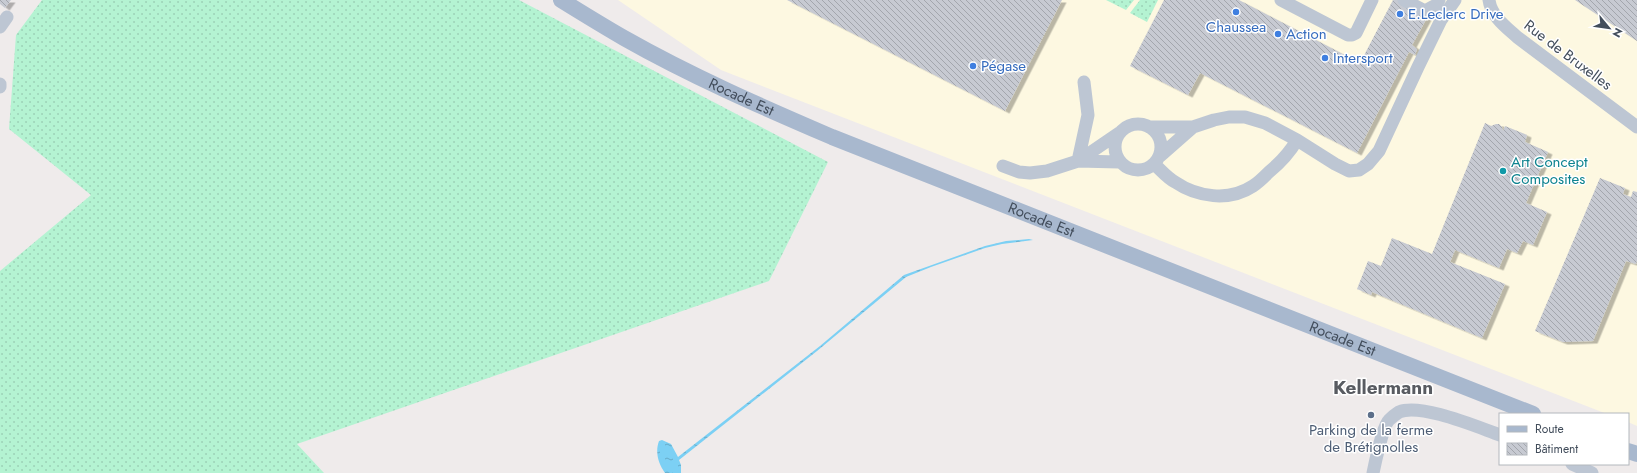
<svg xmlns="http://www.w3.org/2000/svg" width="1637" height="473" font-family="Jost,sans-serif">
  <defs>
    <pattern id="grass-dots" width="8" height="8" patternUnits="userSpaceOnUse"><rect width="8" height="8" fill="#b4f3d2"/><path d="M2 2h.1M6 6h.1" fill="none" stroke="#9cd2b7" stroke-width="1.8" stroke-linecap="round"/></pattern>
    <pattern id="water-ripples" width="26" height="14" patternUnits="userSpaceOnUse"><rect width="26" height="14" fill="#7cd0f4"/><path d="M2 4q2-2 4 0t4 0M15 11q2-2 4 0t4 0" fill="none" stroke="#67abc9"/></pattern>
    <pattern id="building-back-hatch" width="6" height="6" patternUnits="userSpaceOnUse"><rect width="6" height="6" fill="#c7cad2"/><path d="M-1 5l2 2M0 0l6 6M5-1l2 2" fill="none" stroke="#a3a6ad"/></pattern>
    <filter id="shadow"><feDropShadow dx="4.5" dy="2.5" stdDeviation="0" flood-color="#0004"/></filter>
  </defs>
  <rect width="100%" height="100%" fill="#efebeb"/>
  <path fill="#fdf8e1" d="M618 0H1637V426L1628 422V414H1607L721 70Z"/>
  <path fill="url(#grass-dots)" d="M42 0H519L828 162 769 281 297 444 324 473H0V271L91 195 9 129 16 35Z
    M1106 0H1134L1126 10Z
    M1140 0H1158L1147 22 1130 13Z"/>
  <path fill="url(#water-ripples)" d="M1029 239 1033 240 1002 244 985 248 931 267 906 277 817 351 679 460 681 465V473H665C658 463 655 452 659 441L662 440 671 444 678 457 820 346 904 275 985 246 1006 241Z"/>
  <path fill="url(#building-back-hatch)" filter="url(#shadow)" d="M0 0H11L5 8 0 4Z
    M787 0H1062L1005 111Z
    M1164 0H1239L1360 63 1393 0H1399L1428 16 1412 45 1417 49 1415 55 1409 52 1357 153 1200 73 1188 95 1130 66Z
    M1575 0H1637V41Z
    M1485 123 1491 126 1496 124H1499L1502 127 1503 131 1505 126 1527 135 1525 142 1548 152 1526 203 1547 212 1533 245 1523 241 1517 253 1507 249 1499 268 1455 250 1450 262 1505 284 1482 338 1372 292 1371 295 1357 289 1368 261 1381 266 1392 238 1432 254Z
    M1600 178 1625 188 1623 194 1631 197 1633 191 1637 192V261L1636 264 1626 261 1593 341 1563 342 1535 331Z"/>
  <g fill="none" stroke-linecap="round" stroke-linejoin="round">
    <path stroke="#bdc6d3" stroke-width="13" d="M1281 0 1348 35H1352L1356 33 1372 0
      M1404 0 1425 11 1436 5 1439 0
      M1489 0C1491 16 1506 27 1517 37L1637 127
      M0 27 7 17
      M0 84V87
      M1115 147a23 23 0 1 1 46 0a23 23 0 1 1-46 0Z
      M1149 127H1193L1214 120 1229 117H1245L1265 123 1297 140 1335 164 1349 171 1359 170 1368 164 1379 151 1418 67 1441 20 1455 0
      M1160 156 1193 127
      M1078 161 1088 115 1084 82
      M1078 161 1119 133
      M1154 164C1161 170 1167 178 1175 182 1197 197 1229 202 1253 186 1259 182 1264 177 1269 172 1280 163 1290 152 1297 140
      M1003 166 1019 172 1030 173 1047 171 1078 161 1119 162
      M1572 464 1592 473
      M1373 473C1375 463 1383 426 1389 420 1391 418 1396 414 1399 412 1421 403 1477 427 1500 435"/>
    <g stroke="#a8b8ce" stroke-width="16">
      <path id="s1" d="M561 0C582 13 603 26 624 38 691 76 762 107 832 137L1533 414"/>
      <path d="M1628 451 1637 454"/>
    </g>
  </g>
  <g fill="#3f7fe0" stroke="#fff" stroke-width="1.5">
    <circle cx="1236" cy="12" r="4"/>
    <circle cx="1400" cy="14" r="4"/>
    <circle cx="1278" cy="34" r="4"/>
    <circle cx="1325" cy="58" r="4"/>
    <circle cx="973" cy="66" r="4"/>
  </g>
  <circle fill="#0f9aa8" stroke="#fff" stroke-width="1.5" cx="1503" cy="171" r="4"/>
  <circle fill="#5c6f8a" stroke="#fff" stroke-width="1.5" cx="1371" cy="415" r="4"/>
  <g text-anchor="middle" stroke-width="3" stroke-linejoin="round" paint-order="stroke">
    <g font-size="15" fill="#366cbe" stroke="#fff" text-anchor="start">
      <text x="1408" y="19">E.Leclerc Drive</text>
      <text x="1236" y="32" text-anchor="middle">Chaussea</text>
      <text x="1286" y="39">Action</text>
      <text x="1333" y="63">Intersport</text>
      <text x="981" y="71">Pégase</text>
    </g>
    <g font-size="15" fill="#424d5b" stroke="#fff">
      <text transform="translate(1568 55) rotate(37)" y="5">Rue de Bruxelles</text>
      <text dy="5" stroke="none"><textPath href="#s1" startOffset="205">Rocade Est</textPath></text>
      <text dy="5" stroke="none"><textPath href="#s1" startOffset="529">Rocade Est</textPath></text>
      <text dy="5" stroke="none"><textPath href="#s1" startOffset="853">Rocade Est</textPath></text>
    </g>
    <g font-size="15" fill="#0d838f" stroke="#fff" text-anchor="start">
      <text x="1511" y="167">Art Concept<tspan x="1511" dy="17">Composites</tspan></text>
    </g>
    <g font-size="15" fill="#4e5e75" stroke="#fff">
      <text x="1371" y="435">Parking de la ferme<tspan x="1371" dy="17">de Brétignolles</tspan></text>
    </g>
    <g font-size="19" font-weight="bold" fill="#585b61" stroke="#fff">
      <text x="1383" y="394">Kellermann</text>
    </g>
  </g>
  <rect x="1499" y="413" width="130" height="52" fill="#ffffff" stroke="#b3b8bd"/>
  <rect x="1507" y="426" width="20" height="6" fill="#a8b8ce" stroke="#b3b8bd"/>
  <text x="1535" y="433" font-size="12" fill="#424d5b">Route</text>
  <rect x="1507" y="443" width="20" height="12" fill="url(#building-back-hatch)" stroke="#b3b8bd"/>
  <text x="1535" y="453" font-size="12" fill="#424d5b">Bâtiment</text>
  <g transform="translate(1609 28) rotate(119)" stroke="#ffffff" stroke-width="3" paint-order="stroke">
  <path d="M0-3L7 15L0 10L-7 15Z" fill="#424d5b"/>
  <text y="-6" font-size="11" font-weight="bold" text-anchor="middle" fill="#424d5b">N</text>
  </g>
</svg>
